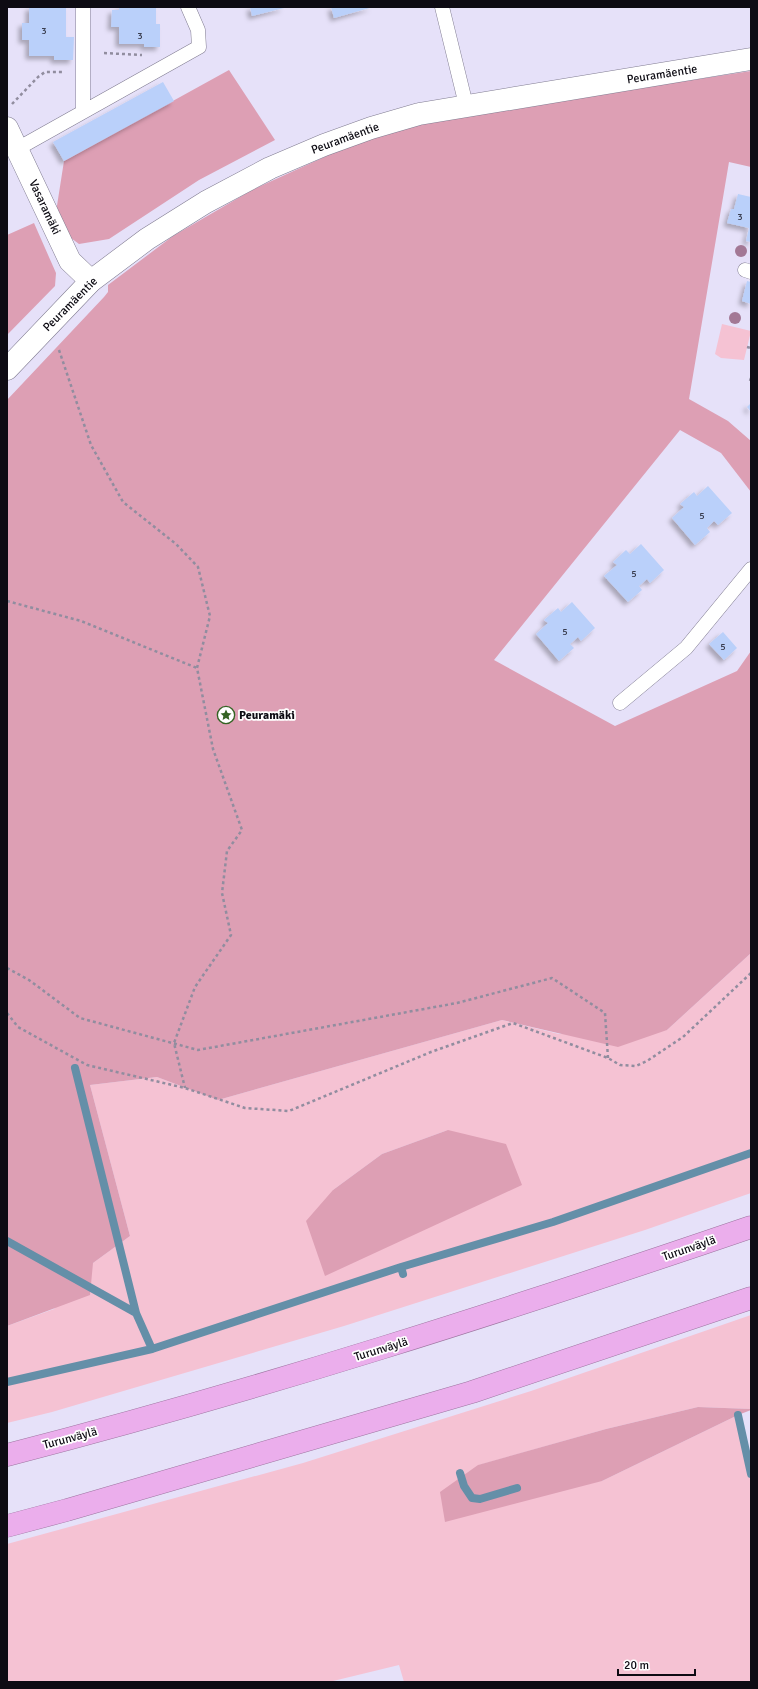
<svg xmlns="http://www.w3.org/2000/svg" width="758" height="1689" font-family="Signika,sans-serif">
  <defs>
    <filter id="shadow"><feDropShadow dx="-3.5" dy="3.5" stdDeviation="2" flood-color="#0004"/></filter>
  </defs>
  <rect width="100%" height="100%" fill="#e6e1f9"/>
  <path fill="#f5c2d3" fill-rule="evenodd" d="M722 324 751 331 744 360 721 358 715 354Z
    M751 953V1193L645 1230 344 1326 52 1412 7 1423V1326L54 1309 93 1263 130 1236 90 1085 157 1077 218 1100 502 1020 559 1034 667 1030ZM448 1130 333 1190 382 1154Z
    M751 1315V1409L698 1407 606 1429 479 1465 602 1481 738 1415 751 1466V1682H404L399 1665 329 1682H7V1544L303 1463 531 1391Z"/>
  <path fill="#dd9fb4" d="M229 70 275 140 199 180 109 239 79 244 71 238 56 212 64 161Z
    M751 71V167L729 162 689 399 728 421 751 441V492L721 453 680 430 494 660 615 726 737 671 751 651V953L667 1030 618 1047 502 1020 218 1100 157 1077 90 1085 130 1236 93 1263 90 1295 7 1326V400L104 297 108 292V285L173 236 252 190 342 149 404 128 469 114Z
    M34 223 56 273 55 286 7 335V235Z
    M448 1130 506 1144 522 1185 325 1276 306 1221 333 1190 382 1154Z
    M698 1407 751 1409V1410L738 1415 602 1481 445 1522 440 1492 478 1465 606 1429Z"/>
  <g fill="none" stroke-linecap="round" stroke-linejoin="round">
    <path stroke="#648fa8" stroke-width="8" d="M75 1068 136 1313 152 1349 401 1267 403 1274
      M7 1241 136 1313
      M401 1267 553 1222 751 1153
      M7 1382 152 1349
      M738 1415 751 1474
      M460 1473 464 1486 472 1498 480 1499 517 1488"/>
  </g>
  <path fill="#bad0fa" filter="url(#shadow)" d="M29 7H66V37H74L73 60H54V56H29V40H22V23H29Z
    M119 7H156V24H160V47H144V44H119V27H111L112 10H119Z
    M250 7H284V8L252 16Z
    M331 7H373L334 18Z
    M163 82 174 101 64 161 53 142Z
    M738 194 751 197V242L746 241 749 228 727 223 731 209H734Z
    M747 281 751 282V304L742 301Z
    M751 403V412L747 407Z
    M708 486 732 513 718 525 714 521 707 528 710 532 695 545 672 518 684 507 680 504 694 492 697 496Z
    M641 544 664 570 650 583 647 579 639 586 642 590 628 602 604 576 617 565 613 562 626 550 630 554Z
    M572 602 595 628 581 641 578 637 570 644 574 648 559 661 536 634 548 623 544 620 558 608 561 612Z
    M723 632 737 648 724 660 709 644Z"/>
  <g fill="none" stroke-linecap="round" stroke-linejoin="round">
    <defs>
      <path id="lane" d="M83 7V111
        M442 7 466 105
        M17 149 199 47 198 30 188 7
        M745 270 751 272
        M620 703 686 648 751 569"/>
      <path id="street" d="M7 128 70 261 91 281"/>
      <path id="secondary" d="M7 369 91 281 147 239 206 202 270 168 324 145 371 128 419 114 751 59"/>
      <path id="highway" d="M7 1455C259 1390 505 1311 751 1227
        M7 1526 67 1510 472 1392 751 1298"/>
    </defs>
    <use href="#lane" stroke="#807c91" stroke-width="15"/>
    <use href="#street" stroke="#807c91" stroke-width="23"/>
    <use href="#secondary" stroke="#807c91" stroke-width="23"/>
    <use href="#highway" stroke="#9d75a0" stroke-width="23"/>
    <path stroke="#918d9f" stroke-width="2.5" stroke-dasharray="3 3" stroke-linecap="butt" d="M104 53 142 55
      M12 104 38 77 45 72H62
      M747 347 751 348
      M59 350 91 445 123 502 176 544 198 567 210 616 197 668 213 749 242 830 227 851 222 893 231 935 195 987 174 1043 185 1088
      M750 381 751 378
      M7 601 81 621 197 668
      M7 968 29 980 80 1018 198 1050 457 1003 552 978 605 1013 608 1058
      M7 1013 18 1027 87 1065 185 1088 245 1108 289 1111 431 1052 513 1023 608 1058 620 1065 636 1066 647 1061 683 1037 751 973"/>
    <use href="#lane" stroke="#fff" stroke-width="14"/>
    <use href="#street" stroke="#fff" stroke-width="22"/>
    <use href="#secondary" stroke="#fff" stroke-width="22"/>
    <use href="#highway" stroke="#ebaeec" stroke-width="22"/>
  </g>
  <g fill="#a37895">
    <circle cx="741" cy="251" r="6"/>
    <circle cx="735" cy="318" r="6"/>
  </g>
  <defs>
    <symbol id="sight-ring" viewBox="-11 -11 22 22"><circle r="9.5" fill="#fff" stroke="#346324" stroke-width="1.5"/><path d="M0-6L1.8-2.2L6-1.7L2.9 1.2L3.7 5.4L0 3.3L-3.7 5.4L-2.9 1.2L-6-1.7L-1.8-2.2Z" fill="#346324"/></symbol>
  </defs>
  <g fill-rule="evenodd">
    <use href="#sight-ring" x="216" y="705" width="20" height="20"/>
  </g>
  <g text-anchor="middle" stroke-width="3.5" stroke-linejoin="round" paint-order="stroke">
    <g font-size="10" fill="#383c4d">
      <text x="44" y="34">3</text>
      <text x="140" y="39">3</text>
      <text x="740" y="220">3</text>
      <text x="702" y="519">5</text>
      <text x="634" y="577">5</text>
      <text x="565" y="635">5</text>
      <text x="723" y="650">5</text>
    </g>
    <g font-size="12" fill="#0d0b13" stroke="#fff">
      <text transform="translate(662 74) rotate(-9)" y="4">Peuramäentie</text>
      <text transform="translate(345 138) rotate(-20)" y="4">Peuramäentie</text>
      <text transform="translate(45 207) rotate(65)" y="4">Vasaramäki</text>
      <text transform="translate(70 304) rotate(-45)" y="4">Peuramäentie</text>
      <text transform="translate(689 1248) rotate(-19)" y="4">Turunväylä</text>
      <text transform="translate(381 1349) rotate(-17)" y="4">Turunväylä</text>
      <text transform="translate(70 1438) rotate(-15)" y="4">Turunväylä</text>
    </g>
    <g font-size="12" font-weight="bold" fill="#0d0b13" stroke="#fff" text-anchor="start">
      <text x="239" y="719">Peuramäki</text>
    </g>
  </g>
  <rect width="758" height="1689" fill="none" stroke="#0d0b13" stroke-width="16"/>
  <path d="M618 1669v6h77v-6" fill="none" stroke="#0d0b13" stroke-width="2"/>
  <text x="624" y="1669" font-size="12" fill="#0d0b13" stroke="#ffffff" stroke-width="3" paint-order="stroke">20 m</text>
</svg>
